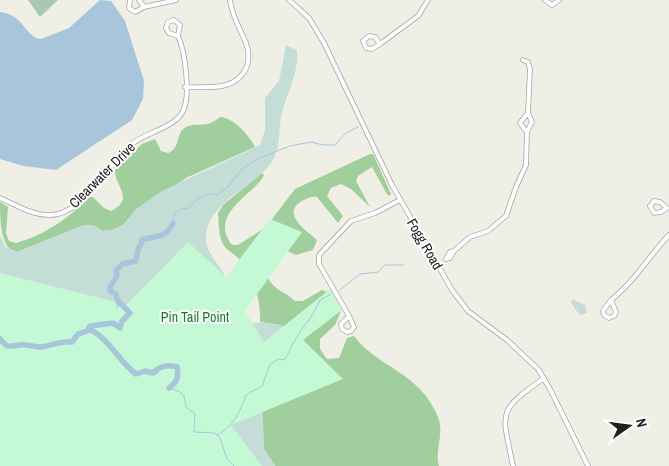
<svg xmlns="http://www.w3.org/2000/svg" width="669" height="466" font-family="'Archivo Narrow',sans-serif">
  <rect width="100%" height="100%" fill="#f0efe6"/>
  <path fill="#a0ce9c" d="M220 117C234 118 249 135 255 147L188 177 133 213 124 224 112 230 103 231 93 225H84L17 252C0 250 0 217 0 202L8 207 6 233 9 241 16 243C43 236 71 217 89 197H93L104 208 111 211C136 199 114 186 115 170L142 144 155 139 161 151 168 153C181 148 175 133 186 127 198 121 205 130 220 117Z
    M370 154H373L391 194 389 196 387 194 372 167 358 176 356 181 370 207 351 189 341 184 331 188 327 196 343 216 338 223 317 197C311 196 308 198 302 201 280 214 308 232 317 240L313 250 296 255 287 251 268 277C273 290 286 292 295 301H303L322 290 327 292 341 311 335 325 320 339V349L327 359 339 358 347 338 354 336C379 369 419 371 438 417 445 434 434 450 439 466H275L264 449 262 407 280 325 260 322C261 301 254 276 240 260 235 254 226 250 223 244 218 235 219 222 218 213L223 205 262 173 264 175 262 179C246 199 210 216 232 245H238L266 227 295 189Z"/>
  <path fill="#c4ded7" d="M286 45 297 50C299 72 289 88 283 109 277 128 283 150 268 167 249 189 204 205 206 241 207 254 221 266 226 278 233 293 239 308 246 323 267 322 312 323 305 353L262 407 264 449 275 466H168L0 389V235L5 246 17 252 84 225H93L103 231 112 230 124 224 136 209 162 191 260 145 265 130V98L279 81Z
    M572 299 585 305 587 313 580 315 571 303Z"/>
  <path fill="#a8c8b4" d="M28 0H58L40 17Z"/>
  <path fill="#c5f8d4" d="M270 219 302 232 245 311 264 342 330 289 342 310 303 340 343 379 231 425 262 466H0V273L116 302V308L118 309 120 305H126L188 242 226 277Z"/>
  <path fill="#a8c5dc" d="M100 0 111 1 125 21 144 81 143 99 132 120 56 170 23 166 0 159V12C25 15 24 37 41 39L69 28Z"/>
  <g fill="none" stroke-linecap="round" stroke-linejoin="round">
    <path stroke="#a8c5dc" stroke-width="1" d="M173 223 175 213 183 208 187 209C196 201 203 191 217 195L228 187 242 169 259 158 290 146 311 142 323 145H335L346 133 358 127
      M340 290 360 274 378 272 385 265H403
      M169 388 180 392 184 396 186 407 195 414 194 432 215 433 220 438 227 459 234 466
      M217 435C232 429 241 410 246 395L262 386 270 365 278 359 284 360C289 354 290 348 294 342 302 327 314 316 320 300L331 294"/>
    <path stroke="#a8c5dc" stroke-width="5.5" d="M89 329C110 339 118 361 136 374L145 371 153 373C160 366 167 364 177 367 179 377 177 382 169 388
      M0 339C8 349 9 346 20 345 27 344 34 347 40 347 51 346 62 340 72 342L78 334 87 331 90 326 113 323 120 328 122 321 130 313 117 300 116 294 110 291V287L117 276 116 271 122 264 136 261 138 250 143 239C156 237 167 237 173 223"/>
    <defs>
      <path id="minor" d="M130 0 129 8 135 12 144 7 139 0
        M289 0 309 18 324 43 392 185 452 290 468 311 507 340 538 369 550 389 588 466
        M545 0 552 5 559 0
        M144 7 176 0
        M174 20 180 25 178 36 169 33 166 28 168 22Z
        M369 36 375 37 380 44 372 49 366 48 363 41Z
        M380 44 418 16 428 0
        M523 60 528 62 530 69 528 113
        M185 87C207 87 237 92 247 66 249 59 249 51 246 43 240 28 232 17 230 0
        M528 113 532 122 527 132 520 123Z
        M0 198C18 206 38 219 58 214 87 207 110 163 132 144 146 132 175 128 183 111 191 95 185 51 178 36
        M654 201 660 202 667 208 661 212 654 213 650 206Z
        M454 251 450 258 446 259 450 252 454 251 470 237 488 231 506 216 516 187 526 165 527 132
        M611 300C634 282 649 256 669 235
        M611 300 616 312 614 316 609 318 604 315 603 311Z
        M349 316 319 264V255L351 221 375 213 400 200
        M349 316 354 327 351 331 347 332 342 329 341 324Z
        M513 466C502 411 496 412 544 378"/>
    </defs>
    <use href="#minor" stroke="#a4a4a4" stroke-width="5.5"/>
    <use href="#minor" stroke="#fff" stroke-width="4"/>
  </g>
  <g text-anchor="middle" stroke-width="4" stroke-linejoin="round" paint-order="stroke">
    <g font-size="14" fill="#202020" stroke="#fff">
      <text transform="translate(102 175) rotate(-45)" y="5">Clearwater Drive</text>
      <text transform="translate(425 244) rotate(60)" y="5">Fogg Road</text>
    </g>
    <g font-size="14" fill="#0f7d30" stroke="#fff">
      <text x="195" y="322">Pin Tail Point</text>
    </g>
  </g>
  <g transform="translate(629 426) rotate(76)" stroke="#ffffff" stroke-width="4" paint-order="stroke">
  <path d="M0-4L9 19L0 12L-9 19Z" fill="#202020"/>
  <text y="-8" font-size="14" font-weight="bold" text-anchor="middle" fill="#202020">N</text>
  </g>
</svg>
